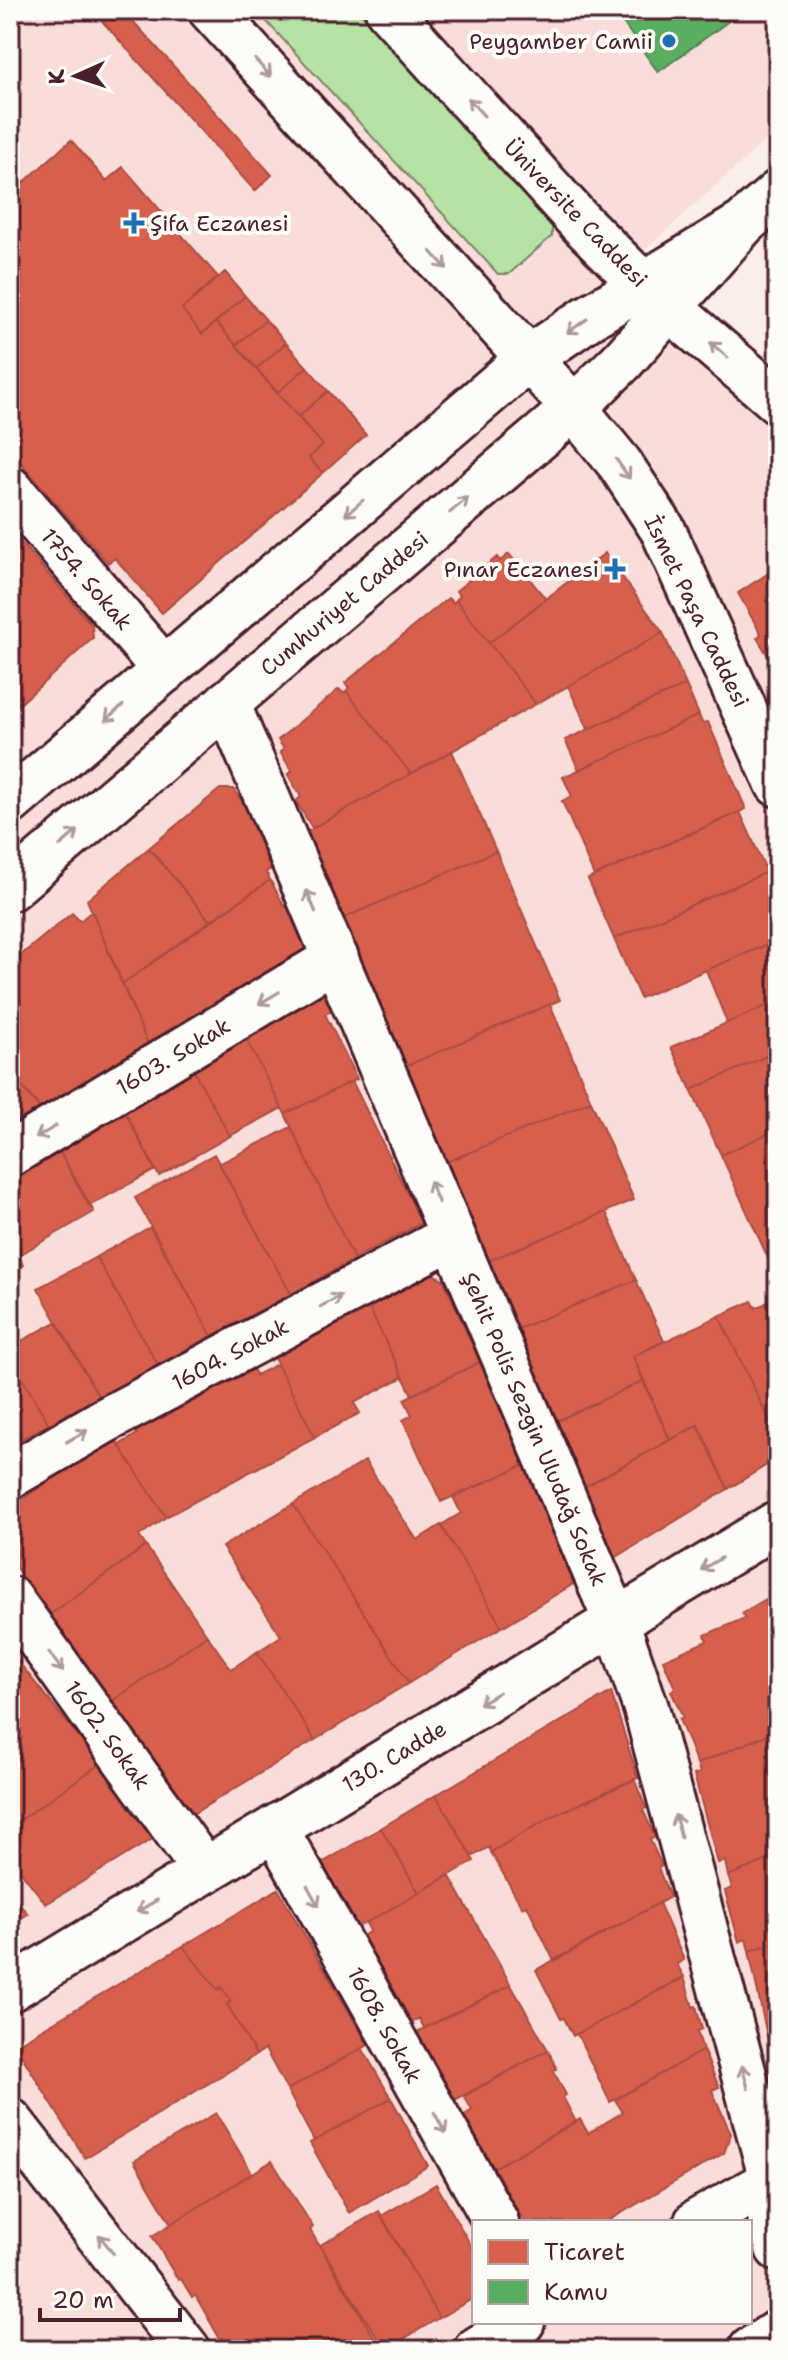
<svg xmlns="http://www.w3.org/2000/svg" width="788" height="2360" font-family="'Shantell Sans',sans-serif">
  <rect width="100%" height="100%" fill="#fbeee9"/>
  <filter id="ink" filterUnits="userSpaceOnUse"><feTurbulence type="fractalNoise" baseFrequency=".0125" numOctaves="2"/><feDisplacementMap in="SourceGraphic" scale="16" xChannelSelector="R" yChannelSelector="G"/><feConvolveMatrix kernelMatrix="1 2 1 2 8 2 1 2 1" color-interpolation-filters="sRGB"/></filter>
  <g filter="url(#ink)">
    <path fill="#f8ddd9" fill-rule="evenodd" d="M10 10H778V129L615 277 778 428V2350H10ZM474 2222H750V2322H474Z"/>
    <path fill="#b4e3a3" stroke="#7f8167" stroke-width="2" d="M256 10H358L552 223V236L509 274H498Z"/>
    <path fill="#d6604d" stroke="#ac4c43" stroke-width="2" d="M92 10H123L272 175 255 191Z
      M71 140 106 181 123 167 218 277 182 309 202 334 216 322 323 445 309 458 323 473 162 613 115 558 108 563 10 450V195Z
      M225 272 245 296 202 334 182 309Z
      M245 296 266 320 236 345 216 322Z
      M266 320 286 343 256 369 236 345Z
      M286 343 307 367 277 393 256 369Z
      M307 367 328 391 298 417 277 393Z
      M328 391 366 435 323 473 309 458 323 445 298 417Z
      M10 530 92 625 93 638 10 713Z
      M605 553 663 633 536 704 489 643Z
      M509 554 546 599 489 643 456 600 460 596 456 591 497 557 500 561Z
      M778 567V685L768 667 773 664 757 638 761 634 738 593Z
      M448 598 453 603 456 600 536 704 411 774 346 691 349 688 345 683Z
      M663 633 686 685 588 729 568 686Z
      M686 685 699 715 579 770 565 740Z
      M339 689 343 693 346 691 411 774 312 828 296 801 301 797 288 775 292 771 280 752 284 749 278 740Z
      M699 715 702 723 708 722 746 809 594 876 562 801 572 796 563 777Z
      M452 751 496 851 344 918 306 832Z
      M220 789H233L244 804 271 869 266 872 270 880 210 921 149 848Z
      M740 812 767 872 614 939 588 879Z
      M149 848 210 921 122 984 87 900Z
      M496 851 560 1000 406 1066 344 918Z
      M767 872 778 897V940L640 998 614 939Z
      M270 880 285 907 288 906 297 922 294 924 310 953 150 1049 122 984Z
      M92 911 150 1049 44 1113 10 1072V964L72 913 80 921Z
      M778 940V1001L727 1023 706 970Z
      M321 990 332 1011 325 1014 357 1079 285 1114 244 1035Z
      M778 1001V1051L691 1090 671 1047Z
      M550 1004 591 1101 447 1162 406 1066Z
      M244 1035 282 1108 230 1136 191 1066Z
      M778 1051V1129L721 1155 691 1090Z
      M191 1066 230 1136 159 1176 123 1108Z
      M10 1072 44 1113 10 1133Z
      M352 1081 422 1223 354 1259 285 1114Z
      M591 1101 634 1200 488 1261 447 1162Z
      M123 1108 155 1170 89 1206 57 1147Z
      M291 1127 354 1259 291 1294 219 1164Z
      M778 1129V1280L721 1155Z
      M57 1147 94 1212 19 1255 10 1225V1175Z
      M214 1154 291 1294 212 1336 135 1198Z
      M606 1212 636 1280 518 1329 488 1261Z
      M10 1225 23 1266 10 1274Z
      M150 1227 212 1336 158 1365 96 1257Z
      M96 1257 158 1365 99 1397 38 1288Z
      M432 1274 443 1279 480 1362 412 1395 369 1308Z
      M636 1280 664 1341 633 1356 643 1381 557 1421 518 1329Z
      M778 1297V1438L719 1316 752 1301 756 1308Z
      M369 1308 403 1377 354 1403 360 1413 315 1437 274 1358Z
      M719 1316 778 1438V1458L728 1489 698 1425 670 1440 633 1356Z
      M56 1322 99 1397 49 1424 10 1358V1347Z
      M10 1358 49 1424 10 1445Z
      M480 1362 524 1465 441 1502 403 1420 412 1415 404 1399Z
      M277 1364 315 1437 166 1517 119 1445 137 1434 135 1431 253 1369 256 1375Z
      M643 1381 670 1440 584 1487 557 1421Z
      M698 1425 728 1489 615 1558 584 1487Z
      M115 1439 166 1517 139 1536 146 1546 49 1615 10 1559V1507Z
      M365 1461 417 1540 441 1525 502 1627 409 1683 293 1504Z
      M524 1465 575 1583 502 1627 441 1525 461 1513 453 1497Z
      M293 1504 409 1683 315 1740 257 1652 281 1636 222 1547Z
      M146 1546 207 1635 111 1702 49 1615Z
      M778 1592V1730L697 1764 679 1719 683 1717 671 1691 675 1688 663 1660 707 1641 705 1635 745 1618 742 1613Z
      M207 1635 231 1669 257 1652 315 1740 191 1815 111 1702Z
      M10 1651 100 1764 10 1827Z
      M611 1692 638 1778 553 1816 491 1852 489 1847 472 1857 436 1795Z
      M778 1730V1856L728 1876 725 1861 718 1863 694 1775 700 1773 697 1764Z
      M100 1764 154 1838 46 1904 10 1858V1827Z
      M634 1779 646 1808 643 1810 655 1837 650 1840 662 1866 658 1868 670 1897 554 1961 527 1905 522 1907 491 1852 553 1816Z
      M436 1795 474 1861 419 1893 381 1828Z
      M381 1828 419 1893 358 1927 322 1863Z
      M778 1856V1942L749 1951 746 1939 739 1942 725 1891 732 1888 728 1876Z
      M449 1875 511 1985 424 2028 419 2018 412 2023 363 1936 370 1931 366 1923Z
      M278 1889 368 2045 287 2090 265 2049 256 2055 227 2004 231 2001 221 1987 218 1990 183 1946Z
      M10 1891 28 1914 10 1925Z
      M659 1903 684 1960 677 1964 684 1977 573 2036 564 2018 561 2019 536 1970Z
      M778 1942V2088L749 1951Z
      M183 1946 218 1990 221 1987 231 2001 227 2004 256 2055 85 2158 15 2045Z
      M684 1977 693 2007 696 2006 702 2029 697 2031 703 2050 610 2102 577 2034Z
      M511 1985 548 2050 455 2100 417 2032Z
      M362 2048 391 2098 314 2141 287 2090Z
      M548 2050 557 2069 553 2070 566 2095 563 2097 576 2122 494 2168 464 2115 472 2110 464 2096Z
      M703 2050 719 2087 712 2090 731 2134 724 2153 606 2222H524L494 2168 580 2119 588 2133 623 2112 615 2100Z
      M391 2098 428 2166 349 2213 310 2143Z
      M216 2113 252 2173 171 2224 134 2161Z
      M272 2161 313 2227 310 2230 382 2350H230L223 2338 220 2339 195 2295 192 2297 181 2279 178 2280 152 2236Z
      M436 2184 474 2251V2298L439 2318 381 2216Z
      M379 2211 439 2318 385 2350 320 2245Z"/>
    <path fill="#5aae61" stroke="#558351" stroke-width="2" d="M614 10H744L658 72Z"/>
    <g fill="none" stroke-linecap="round" stroke-linejoin="round">
      <defs>
        <path id="street" d="M10 489 165 670
          M227 703 616 1621 646 1708 772 2180
          M10 1154 336 958
          M10 1476 104 1421 453 1236
          M10 1599 205 1871
          M275 1828 496 2222
          M10 1989 778 1523
          M10 2121 188 2350
          M762 2185 778 2248
          M697 2222 778 2177
          M476 2350 522 2322
          M751 2350 778 2332"/>
        <path id="secondary" d="M211 10 574 408 620 464 663 530 778 784
          M388 10 580 222 643 285 778 401
          M10 802 528 359 588 318 743 224 778 193
          M10 888 574 408 623 360 743 224"/>
      </defs>
      <use href="#street" stroke="#4a1f2b" stroke-width="50"/>
      <use href="#secondary" stroke="#4a1f2b" stroke-width="50"/>
      <use href="#street" stroke="#fdfcf7" stroke-width="44"/>
      <use href="#secondary" stroke="#fdfcf7" stroke-width="44"/>
    </g>
    <defs><path id="oneway-shaft" d="M-6 0H5M1.5-3L5.5 0L1.5 3" fill="none" stroke-width="1.6" stroke-linecap="round" stroke-linejoin="round" transform="scale(2)"/></defs>
    <g stroke="#ac999b">
      <use href="#oneway-shaft" transform="translate(263 68) rotate(48)"/>
      <use href="#oneway-shaft" transform="translate(476 107) rotate(-132)"/>
      <use href="#oneway-shaft" transform="translate(439 260) rotate(48)"/>
      <use href="#oneway-shaft" transform="translate(577 326) rotate(145)"/>
      <use href="#oneway-shaft" transform="translate(719 350) rotate(-139)"/>
      <use href="#oneway-shaft" transform="translate(623 469) rotate(55)"/>
      <use href="#oneway-shaft" transform="translate(459 505) rotate(-40)"/>
      <use href="#oneway-shaft" transform="translate(354 508) rotate(139)"/>
      <use href="#oneway-shaft" transform="translate(114 713) rotate(139)"/>
      <use href="#oneway-shaft" transform="translate(69 838) rotate(-40)"/>
      <use href="#oneway-shaft" transform="translate(311 901) rotate(-113)"/>
      <use href="#oneway-shaft" transform="translate(269 998) rotate(149)"/>
      <use href="#oneway-shaft" transform="translate(46 1132) rotate(149)"/>
      <use href="#oneway-shaft" transform="translate(434 1192) rotate(-113)"/>
      <use href="#oneway-shaft" transform="translate(331 1301) rotate(-28)"/>
      <use href="#oneway-shaft" transform="translate(77 1436) rotate(-30)"/>
      <use href="#oneway-shaft" transform="translate(711 1564) rotate(149)"/>
      <use href="#oneway-shaft" transform="translate(56 1662) rotate(54)"/>
      <use href="#oneway-shaft" transform="translate(489 1698) rotate(149)"/>
      <use href="#oneway-shaft" transform="translate(678 1826) rotate(-105)"/>
      <use href="#oneway-shaft" transform="translate(313 1896) rotate(61)"/>
      <use href="#oneway-shaft" transform="translate(147 1906) rotate(149)"/>
      <use href="#oneway-shaft" transform="translate(745 2077) rotate(-105)"/>
      <use href="#oneway-shaft" transform="translate(440 2123) rotate(61)"/>
      <use href="#oneway-shaft" transform="translate(106 2244) rotate(-128)"/>
    </g>
  </g>
  <g fill="#1f6fb2" stroke="#fdfcf7" stroke-width="3">
    <circle cx="669" cy="41" r="8"/>
    <path d="M130 211h8v8h8v8h-8v8h-8v-8h-8v-8h8z"/>
    <path d="M611 557h8v8h8v8h-8v8h-8v-8h-8v-8h8z"/>
  </g>
  <g text-anchor="middle" stroke-width="8" stroke-linejoin="round" paint-order="stroke">
    <g font-size="22" fill="#4a1f2b" stroke="#fdfcf7" text-anchor="end">
      <text x="653" y="49">Peygamber Camii</text>
      <text x="150" y="231" text-anchor="start">Şifa Eczanesi</text>
      <text x="599" y="577">Pınar Eczanesi</text>
    </g>
    <g font-size="22" fill="#4a1f2b" stroke="#fdfcf7">
      <text transform="translate(576 213) rotate(46)" y="8">Üniversite Caddesi</text>
      <text transform="translate(87 579) rotate(49)" y="8">1754. Sokak</text>
      <text transform="translate(344 603) rotate(-40)" y="8">Cumhuriyet Caddesi</text>
      <text transform="translate(697 611) rotate(64)" y="8">İsmet Paşa Caddesi</text>
      <text transform="translate(173 1056) rotate(-31)" y="8">1603. Sokak</text>
      <text transform="translate(230 1354) rotate(-28)" y="8">1604. Sokak</text>
      <text transform="translate(535 1429) rotate(67)" y="8">Şehit Polis Sezgin Uludağ Sokak</text>
      <text transform="translate(108 1735) rotate(54)" y="8">1602. Sokak</text>
      <text transform="translate(394 1756) rotate(-31)" y="8">130. Cadde</text>
      <text transform="translate(385 2025) rotate(61)" y="8">1608. Sokak</text>
    </g>
  </g>
  <rect width="788" height="2360" fill="none" stroke="#fdfcf7" stroke-width="40"/>
  <rect x="20" y="20" width="748" height="2320" fill="none" stroke="#4a1f2b" stroke-width="3" filter="url(#ink)"/>
  <rect x="472" y="2220" width="280" height="104" fill="#fdfcf7" stroke="#b5a4a5" stroke-width="2"/>
  <rect x="488" y="2240" width="40" height="24" fill="#d6604d" stroke="#b5a4a5" stroke-width="2"/>
  <text x="544" y="2260" font-size="24" fill="#4a1f2b">Ticaret</text>
  <rect x="488" y="2280" width="40" height="24" fill="#5aae61" stroke="#b5a4a5" stroke-width="2"/>
  <text x="544" y="2300" font-size="24" fill="#4a1f2b">Kamu</text>
  <g transform="translate(76 76) rotate(267)" stroke="#fdfcf7" stroke-width="6" paint-order="stroke">
  <path d="M0-6L14 30L0 20L-14 30Z" fill="#4a1f2b"/>
  <text y="-12" font-size="22" font-weight="bold" text-anchor="middle" fill="#4a1f2b">K</text>
  </g>
  <path d="M40 2308v12h140v-12" fill="none" stroke="#4a1f2b" stroke-width="4"/>
  <text x="52" y="2308" font-size="24" fill="#4a1f2b" stroke="#fdfcf7" stroke-width="6" paint-order="stroke">20 m</text>
</svg>
